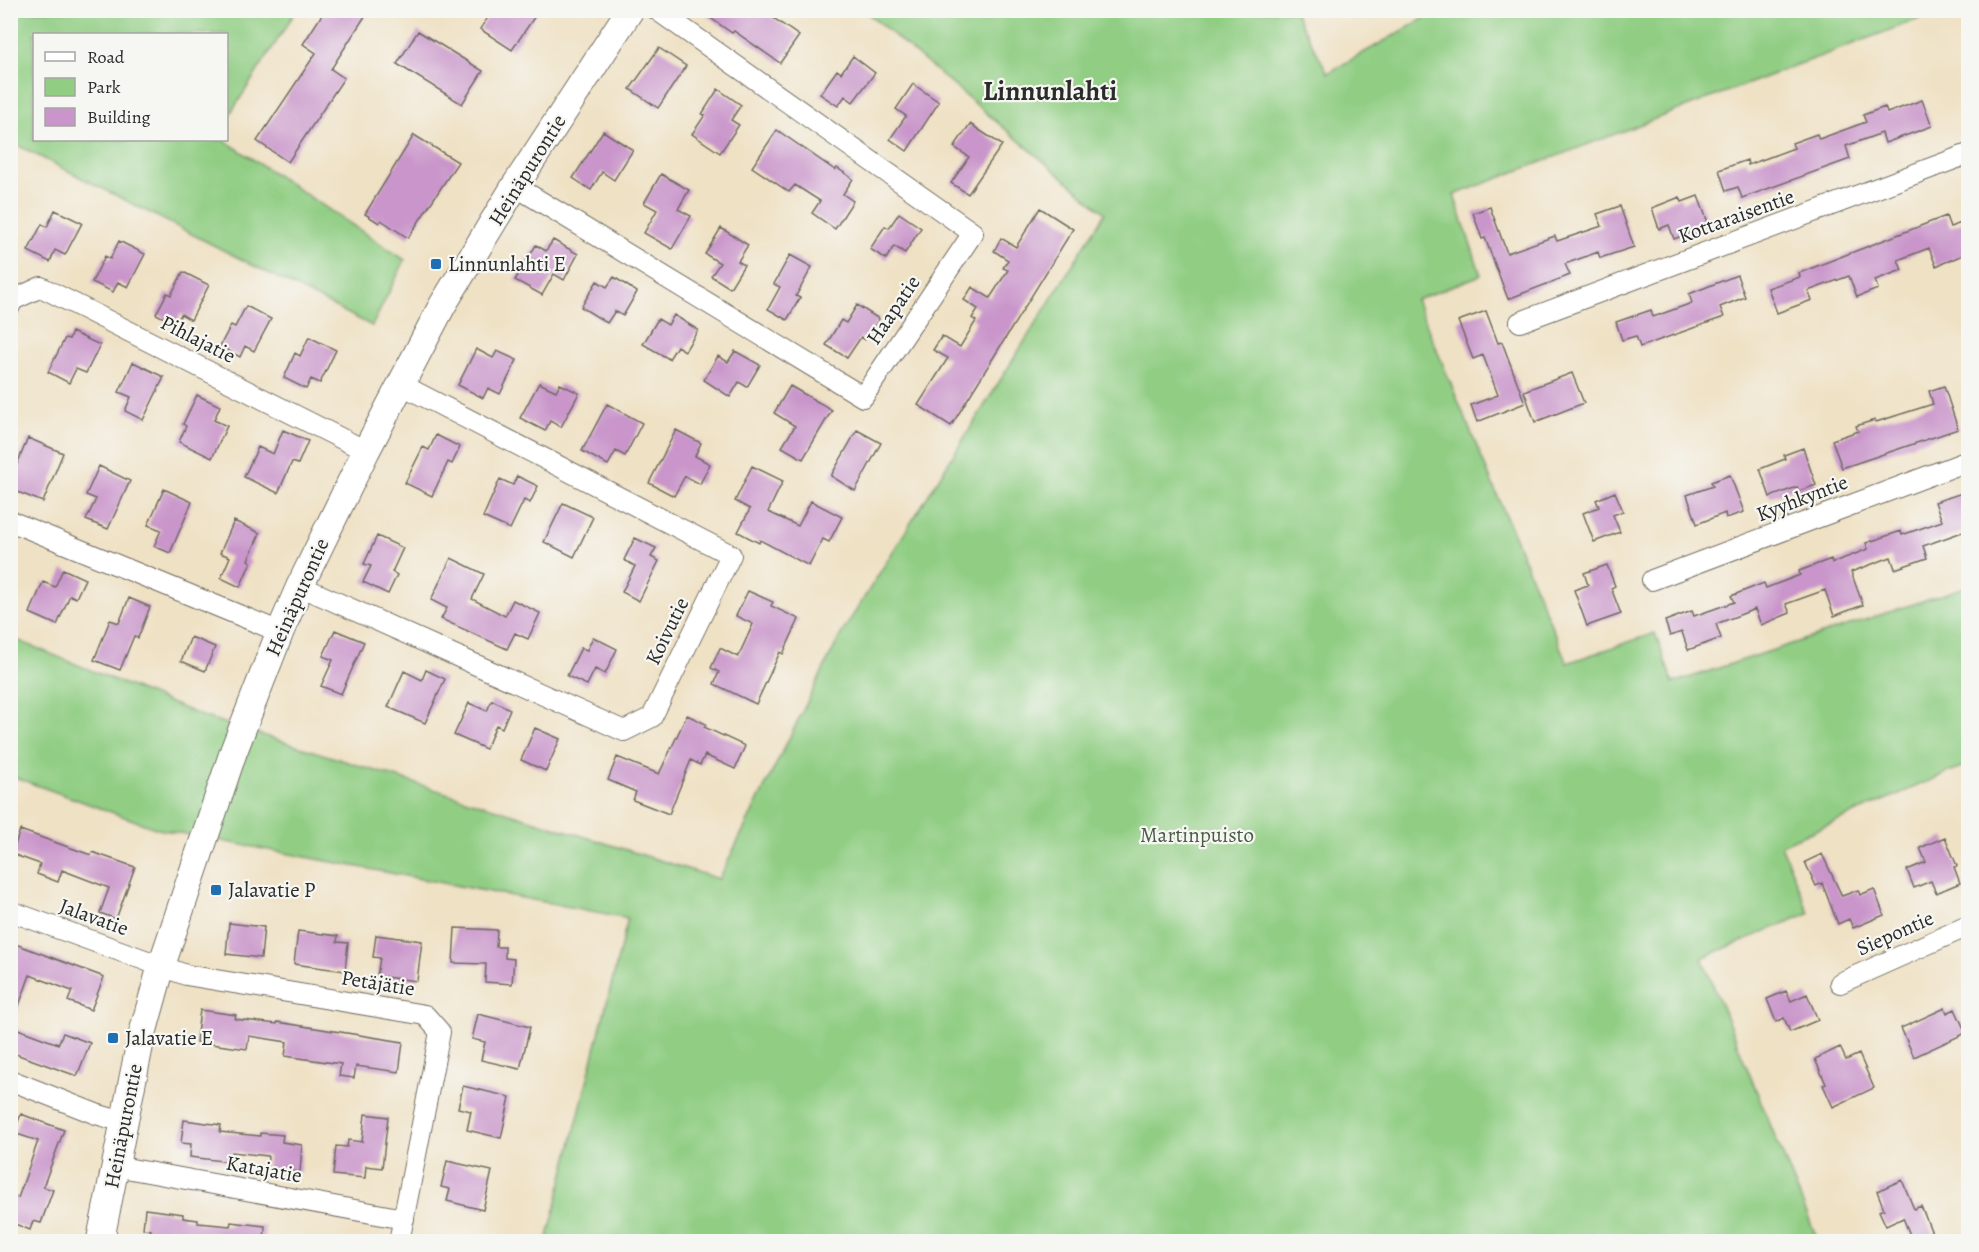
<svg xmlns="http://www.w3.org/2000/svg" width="1979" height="1252" font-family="Alegreya,serif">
  <rect width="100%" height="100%" fill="#f6f6f2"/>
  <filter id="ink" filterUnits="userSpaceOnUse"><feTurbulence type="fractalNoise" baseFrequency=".0167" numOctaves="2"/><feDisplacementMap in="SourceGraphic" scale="12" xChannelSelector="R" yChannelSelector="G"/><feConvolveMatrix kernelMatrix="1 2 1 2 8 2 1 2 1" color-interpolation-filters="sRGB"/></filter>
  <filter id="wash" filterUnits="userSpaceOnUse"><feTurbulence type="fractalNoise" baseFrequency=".008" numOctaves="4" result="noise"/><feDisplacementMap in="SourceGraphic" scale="24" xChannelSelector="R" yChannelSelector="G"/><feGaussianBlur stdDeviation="1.35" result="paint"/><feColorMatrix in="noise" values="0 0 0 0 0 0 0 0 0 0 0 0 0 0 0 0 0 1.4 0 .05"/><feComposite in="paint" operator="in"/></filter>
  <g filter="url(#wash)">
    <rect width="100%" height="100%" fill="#efe1c4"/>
    <path fill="#91ce84" stroke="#5e7c58" stroke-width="1.5" d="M10 11H296L227 119 226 34H34V140H224L405 260 372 326 11 142Z
      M865 11H1294L1328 73 1437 11H1940L1454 195 1481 275 1416 300 1567 663 1655 633 1673 683 1968 586V764L1781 845 1809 913 1702 958 1818 1241H547L628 918 158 829 11 776 10 637 202 716 719 879 840 636 1105 213Z"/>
    <g id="blocks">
      <path fill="#c995ca" d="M325 10H369L331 69 344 78 288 162 257 141 316 53 303 44Z
        M493 10H539L512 50 480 29Z
        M699 10H762L799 36 780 63 734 31 732 33Z
        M418 31 483 71 462 104 397 64Z
        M659 48 686 66 658 108 630 89Z
        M853 56 875 73 853 102 845 96 838 106 820 94 837 70 841 73Z
        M913 84 939 102 907 151 890 139 906 116 896 109Z
        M718 89 741 105 731 120 739 125 720 153 692 134 705 115 702 114Z
        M1922 100 1932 126 1885 143 1882 133 1846 146 1850 159 1742 198 1738 187 1726 191 1719 170 1747 160 1748 165 1794 148 1792 143 1817 134 1819 139 1866 122 1863 115 1885 107 1887 113Z
        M970 124 1002 145 968 194 951 183 969 157 954 147Z
        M777 130 835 170 837 168 853 179 843 194 853 201 835 229 812 213 820 201 795 185 789 192 752 167Z
        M603 131 633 150 614 180 602 172 591 190 573 178Z
        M414 135 458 162 408 238 381 220 379 223 365 214Z
        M661 174 689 190 678 209 691 216 672 249 644 233 657 210 644 203Z
        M1698 196 1709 225 1674 239 1669 225 1659 229 1652 208 1680 197 1682 202Z
        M1620 206 1634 247 1600 258 1598 252 1565 264 1570 275 1508 299 1485 238 1482 239 1473 213 1490 207 1507 253 1555 236 1557 241 1602 226 1597 214Z
        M1040 208 1073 229 951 426 918 405 948 358 933 350 942 336 960 347 976 321 972 318 978 309 964 300 972 287 990 298 1008 270 1003 268 1008 260 994 251 1001 238 1016 247Z
        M55 210 82 223 65 255 55 250 50 262 28 251 42 224 47 227Z
        M899 213 921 228 905 253 894 246 886 259 870 249 885 226 889 228Z
        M1946 216 1950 227 1964 222 1968 232V253L1936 266 1929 248 1898 260 1902 270 1875 280 1878 289 1857 297 1849 276 1808 291 1812 300 1777 313 1768 288 1800 277 1799 273Z
        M721 228 748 245 738 261 744 265 730 288 711 276 720 263 705 254Z
        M553 240 578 254 564 280 554 274 542 295 515 280 536 245 546 251Z
        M119 241 145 254 128 287 118 282 113 292 92 282 105 256 110 259Z
        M790 255 812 267 796 296 800 298 787 320 768 309 780 287 774 284Z
        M183 272 209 285 191 320 181 314 176 324 156 314 167 293 171 295Z
        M1737 275 1745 297 1720 307 1724 317 1640 347 1636 336 1622 340 1616 322 1651 310 1653 317 1692 303 1689 294Z
        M614 277 637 292 623 316 615 311 607 323 581 307 597 281 607 287Z
        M857 305 879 319 865 340 861 337 847 358 826 345 841 320 846 323Z
        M246 306 271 319 254 351 245 346 240 357 220 346 231 325 235 327Z
        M1486 311 1498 343 1502 342 1525 403 1477 422 1471 405 1498 395 1483 355 1473 359 1458 321Z
        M674 315 698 330 685 351 677 346 669 359 643 344 658 319 668 325Z
        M72 332 100 345 86 373 76 369 69 383 48 372 65 338 69 339Z
        M309 337 336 350 320 383 311 379 306 389 284 378 295 353 300 356Z
        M476 349 493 358 497 351 517 360 500 394 488 388 483 398 458 385Z
        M735 351 760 365 747 387 739 382 730 397 704 380 718 356 728 362Z
        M133 362 164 377 143 420 125 411 131 397 119 392Z
        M1572 373 1584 403 1535 422 1524 391Z
        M539 383 556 391 560 384 579 393 561 427 550 421 545 431 520 418Z
        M790 386 832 410 803 459 782 447 795 426 774 413Z
        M1944 386 1958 429 1842 468 1832 440 1858 431 1856 426 1875 420 1876 422 1933 404 1929 391Z
        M197 395 220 406 214 420 227 426 212 458 179 442 186 426 183 424Z
        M607 404 642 423 625 456 616 451 608 465 582 451Z
        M283 430 308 441 298 464 292 462 278 493 244 477 258 447 273 454Z
        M676 430 701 443 695 456 710 464 700 484 685 476 674 496 649 483Z
        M857 430 881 443 855 491 831 476Z
        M436 435 460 447 452 464 448 462 432 496 405 483 423 447 429 450Z
        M28 438 63 453 43 502 10 489V481Z
        M1803 448 1816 485 1799 491 1797 487 1770 497 1760 469 1785 459 1784 455Z
        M99 466 130 481 108 529 86 520 96 499 86 495Z
        M752 466 783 481 768 512 798 526 811 501 842 517 829 542 823 539 809 566 760 540 759 543 738 532 750 509 735 501Z
        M1730 475 1744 512 1726 518 1725 513 1697 524 1687 495 1713 486 1711 482Z
        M517 476 538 486 530 503 524 500 510 529 483 517 500 479 513 485Z
        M164 489 192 502 170 553 154 546 161 530 148 525Z
        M1968 491V530L1923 546 1927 558 1895 569 1891 557 1851 572 1863 605 1834 616 1825 590 1786 604 1790 613 1761 625 1755 609 1716 624 1721 638 1688 650 1682 632 1670 636 1665 621 1692 611 1694 616 1734 602 1731 596 1764 583 1766 588 1800 575 1799 571 1831 559 1832 563 1868 549 1866 543 1901 531 1902 535 1942 521 1935 502Z
        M1615 492 1623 511 1613 515 1620 532 1594 542 1583 513 1599 507 1596 500Z
        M563 503 593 517 574 557 544 542Z
        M234 521 260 533 248 560 251 562 240 587 221 578 230 557 220 553Z
        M377 536 403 548 392 572 397 575 388 594 363 582 371 566 364 564Z
        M635 538 656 548 651 557 659 561 639 601 622 592 635 566 624 560Z
        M451 558 484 574 472 599 505 616 513 600 540 613 528 639 515 633 507 649 441 619 447 608 431 600Z
        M1607 565 1615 586 1611 588 1621 614 1587 626 1574 590 1588 585 1584 573Z
        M63 569 85 579 76 598 70 595 57 625 30 613 43 582 55 587Z
        M748 591 773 602 771 606 799 619 783 654 780 652 756 704 714 684 719 672 711 668 720 648 738 657 753 624 736 616Z
        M129 598 150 607 138 638 134 636 120 670 94 660 110 620 119 623Z
        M335 630 364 642 341 694 321 686 333 660 323 656Z
        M191 637 215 647 205 671 181 661Z
        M593 637 617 649 605 674 595 669 587 685 567 676 581 648 587 650Z
        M426 670 445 679 425 723 388 707 404 671 422 680Z
        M492 700 510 709 502 728 496 725 486 749 454 735 469 703 487 711Z
        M687 715 706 724 704 727 745 746 735 769 705 755 700 765 691 760 669 814 633 800 636 792 608 780 617 757 659 774Z
        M535 728 560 739 546 771 521 760Z
        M20 830 91 855 92 852 135 867 116 919 100 913 109 888 62 870 58 882 37 874 40 864 12 854Z
        M1945 837 1957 866 1954 867 1960 883 1936 893 1931 881 1914 888 1907 870 1926 862 1920 848Z
        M1822 854 1842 896 1858 890 1860 895 1874 889 1884 915 1853 928 1849 919 1838 924 1822 883 1816 886 1805 862Z
        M229 923 264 927 261 958 226 954Z
        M455 928 497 930 496 947H505V958L514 959 512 984 485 982 486 964 453 963Z
        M298 931 338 936 337 942 348 943 345 971 294 964Z
        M376 935 422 941 417 981 377 976 380 958 373 957Z
        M10 942 104 977 91 1010 68 1001 72 991 30 975 12 1025H10Z
        M1786 991 1791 1001 1807 994 1818 1020 1790 1032 1784 1018 1776 1022 1767 999Z
        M1945 1008 1947 1013 1955 1009 1966 1033 1914 1057 1901 1028Z
        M200 1010 236 1015 235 1019 277 1024V1022L403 1042 399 1072 356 1066 354 1078 339 1076 341 1064 285 1056 287 1042 249 1036 247 1049 196 1042Z
        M478 1014 530 1027 520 1069 481 1060 485 1042 472 1039Z
        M10 1026 58 1044 63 1033 90 1043 77 1076 10 1052Z
        M1840 1047 1846 1060 1859 1054 1874 1088 1833 1107 1823 1085 1826 1084 1815 1059Z
        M463 1086 510 1097 501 1138 467 1130 471 1111 458 1108Z
        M21 1114 64 1130 43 1187 53 1190 41 1223 33 1221 30 1230 10 1222V1195L18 1198 38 1141 14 1133Z
        M365 1114 388 1117 382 1168 366 1166 365 1178 333 1175 336 1146 347 1147 348 1140 362 1142Z
        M184 1120 221 1125 220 1132 260 1136V1133L283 1135 282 1142 302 1145 300 1172 267 1168 268 1156 232 1152 231 1162 190 1157 191 1144 181 1143Z
        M447 1161 492 1171 483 1210 447 1201 450 1189 441 1187Z
        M1902 1180 1914 1209 1921 1206 1934 1238 1926 1242H1913L1903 1218 1886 1226 1879 1211 1884 1209 1877 1191Z
        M145 1209 183 1214V1218L198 1220V1223L230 1226 231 1222 265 1226 264 1242H150L151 1230 143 1229Z"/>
    </g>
  </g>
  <g filter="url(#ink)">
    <use href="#blocks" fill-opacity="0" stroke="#706b61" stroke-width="1.5"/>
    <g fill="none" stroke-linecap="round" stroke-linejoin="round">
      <defs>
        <path id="street" d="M515 186 863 397 973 233 657 10
          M10 306 13 300 41 287 366 451
          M1520 322 1968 154
          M10 521 280 632
          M1652 580 1968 461
          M300 586 624 731 652 717 731 555 400 384
          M10 911 186 975 425 1015 440 1032 399 1242
          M1840 983 1968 926
          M10 1080 96 1114 123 1122
          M115 1166 404 1219"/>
        <path id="secondary" d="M100 1242 140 1043 161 967 234 750 280 632 300 586 366 451 442 306 515 186 630 10"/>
      </defs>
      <use href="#street" stroke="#706b61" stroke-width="22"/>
      <use href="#secondary" stroke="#706b61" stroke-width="29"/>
      <use href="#street" stroke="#fff" stroke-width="20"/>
      <use href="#secondary" stroke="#fff" stroke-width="27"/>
    </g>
  </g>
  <g fill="#1f6fb2" stroke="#f6f6f2" stroke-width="2">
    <rect x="430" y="258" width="12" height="12" rx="3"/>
    <rect x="210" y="884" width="12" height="12" rx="3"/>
    <rect x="107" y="1032" width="12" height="12" rx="3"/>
  </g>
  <g text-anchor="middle" stroke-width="4.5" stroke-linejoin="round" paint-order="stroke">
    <g font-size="21" fill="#2b2b2b" stroke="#f6f6f2">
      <text transform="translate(527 170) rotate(-58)" y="7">Heinäpurontie</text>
      <text transform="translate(1736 216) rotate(-20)" y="7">Kottaraisentie</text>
      <text transform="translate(893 310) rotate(-56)" y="7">Haapatie</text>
      <text transform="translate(198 339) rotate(27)" y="7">Pihlajatie</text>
      <text transform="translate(1802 498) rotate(-21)" y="7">Kyyhkyntie</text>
      <text transform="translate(297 597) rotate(-66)" y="7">Heinäpurontie</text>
      <text transform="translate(667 631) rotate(-64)" y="7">Koivutie</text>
      <text transform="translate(94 917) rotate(20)" y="7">Jalavatie</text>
      <text transform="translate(1895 933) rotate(-24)" y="7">Siepontie</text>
      <text transform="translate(378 983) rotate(9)" y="7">Petäjätie</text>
      <text transform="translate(123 1126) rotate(-79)" y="7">Heinäpurontie</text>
      <text transform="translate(264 1169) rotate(10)" y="7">Katajatie</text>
    </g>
    <g font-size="21" fill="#2b2b2b" stroke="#f6f6f2" text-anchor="start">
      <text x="448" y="271">Linnunlahti E</text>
      <text x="228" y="897">Jalavatie P</text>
      <text x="125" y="1045">Jalavatie E</text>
    </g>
    <g font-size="21" fill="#4a5c46" stroke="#f6f6f2">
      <text x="1197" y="842">Martinpuisto</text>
    </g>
    <g font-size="27" font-weight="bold" fill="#2b2b2b" stroke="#f6f6f2">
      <text x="1050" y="100">Linnunlahti</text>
    </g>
  </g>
  <rect width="1979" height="1252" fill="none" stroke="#f6f6f2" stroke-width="36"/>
  <rect x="33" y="33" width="195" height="108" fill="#f6f6f2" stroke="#a5a5a2" stroke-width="1.5"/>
  <rect x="45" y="52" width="30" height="9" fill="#ffffff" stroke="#a5a5a2" stroke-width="1.5"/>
  <text x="87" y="63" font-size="18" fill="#2b2b2b">Road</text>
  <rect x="45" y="78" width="30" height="18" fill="#91ce84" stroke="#a5a5a2" stroke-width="1.5"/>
  <text x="87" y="93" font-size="18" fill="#2b2b2b">Park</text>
  <rect x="45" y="108" width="30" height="18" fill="#c995ca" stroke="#a5a5a2" stroke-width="1.5"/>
  <text x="87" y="123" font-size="18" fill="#2b2b2b">Building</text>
</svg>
